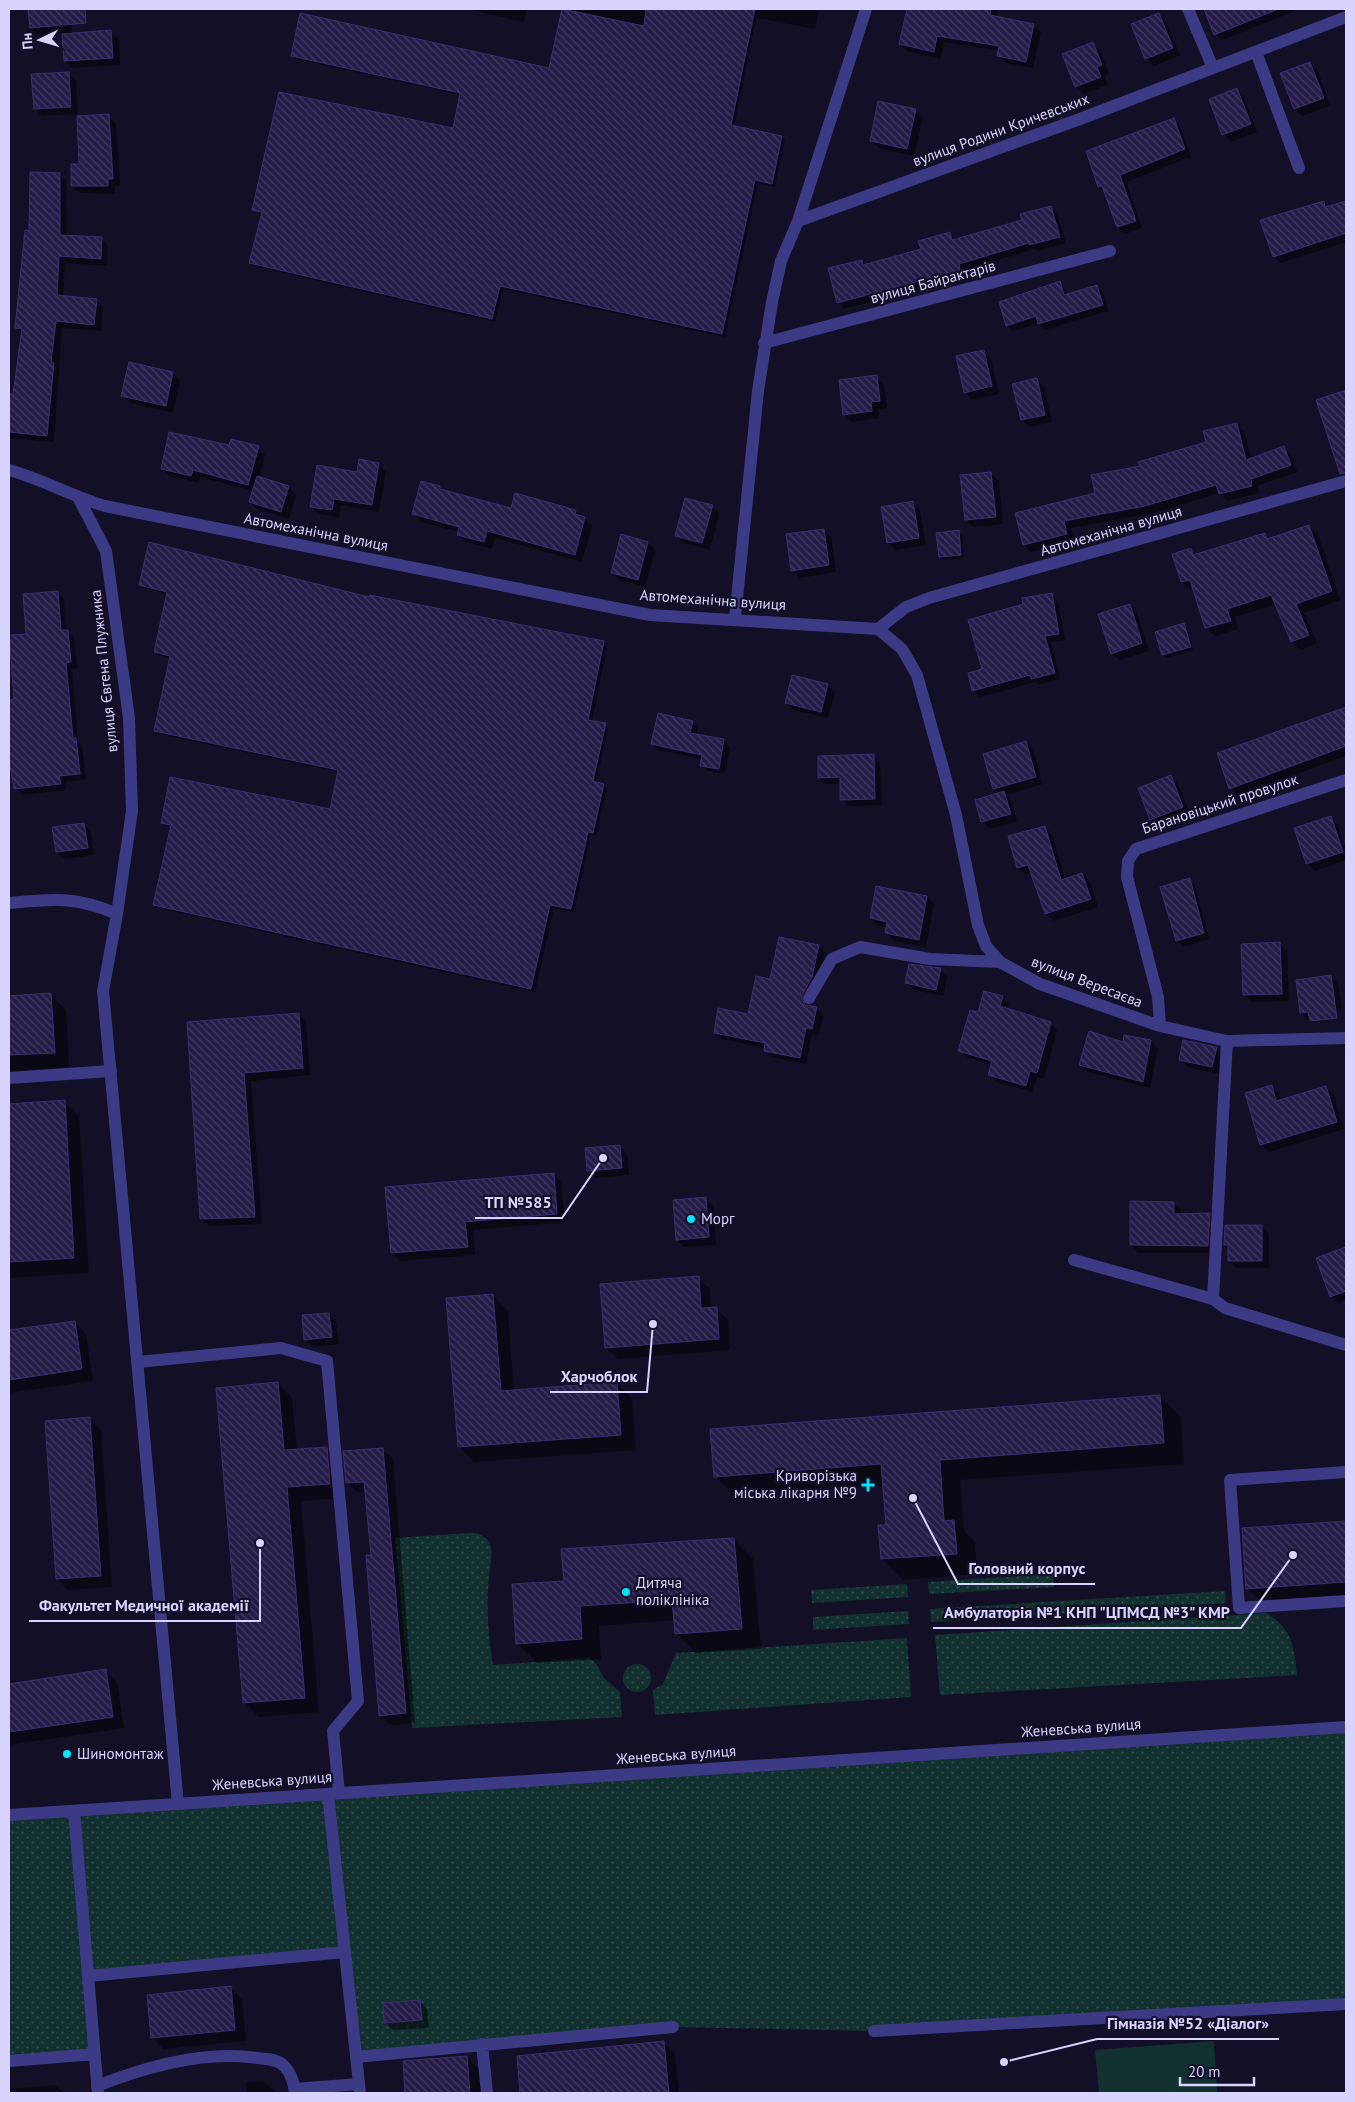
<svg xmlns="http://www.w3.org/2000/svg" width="1355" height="2102" font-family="'PT Sans',sans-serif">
  <defs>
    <pattern id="grass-dots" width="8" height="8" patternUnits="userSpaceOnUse" patternTransform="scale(1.25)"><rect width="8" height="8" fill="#12302f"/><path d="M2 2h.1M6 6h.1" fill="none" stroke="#344d4e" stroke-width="1.8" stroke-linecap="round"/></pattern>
    <pattern id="building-back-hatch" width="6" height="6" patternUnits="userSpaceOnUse" patternTransform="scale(1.25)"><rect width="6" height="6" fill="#241b47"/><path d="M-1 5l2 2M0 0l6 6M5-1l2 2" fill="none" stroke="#433b63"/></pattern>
  </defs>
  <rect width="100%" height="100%" fill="#130f26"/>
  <path fill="url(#grass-dots)" d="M469 1533C477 1533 483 1534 489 1542 494 1550 490 1566 489 1576 486 1606 488 1635 493 1665L589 1658 595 1662 604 1678 620 1692 622 1717 412 1728 395 1538Z
    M1053 1574 1054 1587 929 1594 928 1582Z
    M907 1584 908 1597 812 1603 811 1590Z
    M1225 1591 1226 1603 931 1622 930 1609Z
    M908 1611 909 1624 813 1630V1617Z
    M1266 1613C1293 1629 1294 1647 1297 1675L940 1695 935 1635Z
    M907 1638 911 1697 655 1715 653 1690 663 1684 676 1653Z
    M623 1678a14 14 0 1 1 28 0a14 14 0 1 1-28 0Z
    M1346 1727V2004L874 2031 673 2027 356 2057 346 1952 89 1975 95 2054 9 2061V1815Z"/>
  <path fill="#12302f" d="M1214 2041 1217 2093H1099L1095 2050Z"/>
  <path fill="#0007" fill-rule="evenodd" d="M29 9H70L72 34 111 32 119 39 120 65 72 68 65 61 63 33 38 35 31 28Z
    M466 9H527L524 22Z
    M563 9H819L815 29 756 18 734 127 782 137 785 140 775 187 758 183 725 337 503 289 495 322 254 266 251 262 262 214 254 210 454 129 461 95 296 59 292 55 550 69Z
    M908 9H998L997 18 1034 25 1041 32 1033 68 1006 63 999 56 1000 51 944 42 940 59 907 51 900 44Z
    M1206 9H1294L1295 11 1222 40 1215 34Z
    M1159 14 1166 22 1180 55 1154 66 1146 58Z
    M1092 43 1100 51 1109 73 1104 75 1108 85 1084 94 1076 87 1063 54Z
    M1310 63 1318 71 1330 106 1302 116 1295 109Z
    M68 73 76 80 78 114 42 116 35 109Z
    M1237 89 1244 97 1257 132 1231 142 1223 134Z
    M915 110 923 118 914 156 879 148 871 141Z
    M109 116 116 123 120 186H115V194L80 193 72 186 80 165Z
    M1173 120 1180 127 1191 157 1126 182 1142 228 1125 234 1118 227 1107 193 1099 186Z
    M59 174 66 181 67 237 101 239 108 246 107 266 65 263 63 297 96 300 103 307 101 331 62 328 54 442 10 438 9 395 14 396 23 334 16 328 31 232Z
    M1323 202 1328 207 1346 203V242L1281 263 1274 257Z
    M1051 207 1057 214 1066 243 1037 251 1035 249 965 270 966 276 844 309 838 302 861 261 865 265 922 250 950 233 957 240 1023 220Z
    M1059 283 1065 289 1067 295 1097 287 1103 292 1108 311 1045 330 1039 323 1013 331 1007 325Z
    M984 352 991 359 999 394 972 400 965 392Z
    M173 373 180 381 173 413 130 403 123 396Z
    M876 377 884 384 887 409 878 410 879 418 852 422 844 414Z
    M1036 380 1044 387 1052 422 1030 427 1022 420Z
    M1346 391V460L1342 461 1317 401Z
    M1236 424 1244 431 1251 459 1283 447 1291 454 1297 472 1257 486 1259 493 1227 501 1220 493 1153 513 1071 528 1074 541 1031 552 1024 545 1016 514 1096 494 1141 467 1207 442Z
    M230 447H258L265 455 259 478 289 487 296 495 289 519 258 509 250 502 254 491 200 477 199 483 170 476 162 469Z
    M378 464 386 471 379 512 341 505 339 517 319 514 311 506 358 473Z
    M991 474 999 481 1003 524 974 527 966 520Z
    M440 487 444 491 512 509 576 511 592 526 582 562 495 538 492 549 466 542 458 535 459 532 421 522 414 514Z
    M912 502 920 510 926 545 896 550 888 542Z
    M712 506 719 514 710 550 684 543 676 536Z
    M1309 526 1318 535 1340 600 1304 613 1317 643 1301 650 1292 642 1277 604 1235 617 1238 629 1215 636 1206 628 1194 589 1190 590 1182 582 1191 550 1196 556 1265 534 1270 540Z
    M823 530 831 537 836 572 800 578 793 570Z
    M958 531 962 535 964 558 943 560 940 557Z
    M648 543 655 550 646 587 620 580 612 573Z
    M140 585 370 598 603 642 607 646 592 722 605 725 608 728 596 783 607 788 596 836 591 834 574 912 554 908 535 992 158 908 154 905 172 827 163 822 331 810 339 772 159 734 155 730 171 658 159 655 156 652 168 594 144 588Z
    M58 592 64 599 66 631 74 637 77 668 72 669 78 742 82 745 86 779 65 782 66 790 22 795 16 788 9 736V701L16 700 27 635Z
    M1051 594 1058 601 1065 640 1051 642 1060 679 1038 685 1035 682 980 697 974 691 969 674 983 670 1025 605Z
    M1130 605 1137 613 1149 651 1119 660 1112 653Z
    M1183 624 1187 628 1193 650 1166 658 1163 654Z
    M827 685 835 692 828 718 794 710 786 703Z
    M1346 709V756L1238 795 1231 788 1219 754Z
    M692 722 698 728 697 735 723 740 730 747 725 774 708 771 701 765 703 759 659 750 653 744ZM658 744 709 755 708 757 658 747Z
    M1026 742 1033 750 1043 784 1006 795 1011 800 1017 821 990 829 983 822 976 801 1000 794 995 789Z
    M873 756 880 762 882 805 849 806 842 799 841 784H826L819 778Z
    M1170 777 1178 784 1190 814 1159 827 1151 819Z
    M1330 817 1338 825 1346 850V860L1315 871 1307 863Z
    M84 824 91 831 94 855 65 859 57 852Z
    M1045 827 1052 835 1066 880 1082 874 1090 882 1098 907 1054 921 1046 914 1032 873 1026 875 1018 867Z
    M1189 880 1195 886 1209 939 1183 947 1177 940Z
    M927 897 934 904 926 947 894 941 887 933 888 927 878 926 871 918Z
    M1279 944 1287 951 1289 1001 1251 1002 1244 994Z
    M818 946 825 953 818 984 807 1005 816 1008 823 1015 819 1035 812 1034 806 1064 772 1057 765 1048 722 1039 715 1032 749 1015Z
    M939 969 947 976 944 996 914 990 907 983Z
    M1331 977 1338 984 1342 1010 1309 1021 1301 1014 1298 981Z
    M51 995 66 1010 69 1067 9 1071V997Z
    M1002 998 1009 1004 1007 1010 1050 1023 1057 1030 1044 1079 1037 1077 1032 1092 996 1082 990 1075 992 1065 967 1057 960 1050 978 1014Z
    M299 1014 306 1022 310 1075 251 1081 262 1224 209 1226 201 1218 188 1023Z
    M1125 1036 1151 1041 1158 1049 1150 1088 1088 1072 1080 1065 1124 1044Z
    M1216 1048 1224 1056 1220 1074 1188 1067 1180 1059Z
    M1271 1087 1279 1094 1281 1101 1326 1088 1334 1095 1344 1129 1269 1152 1261 1145 1247 1094Z
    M64 1102 79 1117 89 1273 9 1278V1105Z
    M620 1146 627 1154 629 1175 595 1178 588 1170Z
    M553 1174 561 1182 565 1222 473 1230 475 1255 400 1261 392 1253Z
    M706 1198 713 1206 716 1245 684 1247 677 1240Z
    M1173 1203 1181 1210V1215H1209L1217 1222 1215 1253H1138L1131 1245Z
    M1262 1226 1269 1234V1268H1237L1229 1261 1230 1249 1225 1245Z
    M1346 1249V1300L1338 1303 1331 1296 1318 1259Z
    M698 1278 710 1289 711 1308H716L728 1320 730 1350 618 1359 606 1348 601 1285Z
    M492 1295 508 1311 514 1391 617 1383 632 1399 636 1450 474 1462 459 1447Z
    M329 1314 336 1322 339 1344 313 1347 305 1339Z
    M75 1322 86 1334 93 1381 9 1393V1331Z
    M277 1383 292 1398 297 1450 326 1448 341 1463 344 1498 301 1501 319 1712 259 1717 244 1702Z
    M1160 1396 1181 1417 1184 1464 960 1480 964 1531 975 1542 977 1574 903 1580 882 1559 887 1526 884 1486 736 1497 715 1476Z
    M90 1419 101 1430 112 1587 69 1590 57 1579 46 1422Z
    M382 1449 393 1459 415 1723 391 1725 380 1715 367 1492 358 1493 347 1482Z
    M1346 1522V1598L1262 1603 1247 1588 1243 1529Z
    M733 1539 753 1559 761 1649 696 1653 676 1633 675 1620 599 1626 601 1659 537 1663 517 1643 565 1582Z
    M105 1671 117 1682 124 1728 9 1745V1685Z
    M231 1988 242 1999 246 2041 163 2049 152 2037Z
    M420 2001 427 2009 429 2028 393 2030 386 2023Z
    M664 2043 675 2054 679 2093H522L518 2057Z
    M467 2057 489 2080 490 2093H406L404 2062Z
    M264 2081 276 2093H247L246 2083Z
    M56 2085 64 2093H9V2089Z"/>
  <path fill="url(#building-back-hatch)" stroke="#3b2d73" d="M28 9H85L86 23 30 28Z
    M562 9 644 26 646 9H755L731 125 782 136 772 184 755 180 722 334 500 286 492 319 249 263 262 212 252 210 279 92 453 128 460 93 291 56 300 13 549 68Z
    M907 9H991L990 15 1034 24 1026 62 997 56 999 46 937 36 934 52 899 44Z
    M1204 9H1276V10L1214 35Z
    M1159 13 1173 48 1145 59 1131 24Z
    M111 30 113 58 64 61 62 34Z
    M1093 42 1102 65 1097 67 1101 77 1075 87 1062 54Z
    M1310 62 1324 98 1294 109 1280 73Z
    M69 72 71 107 34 109 31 74Z
    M1237 88 1251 124 1222 135 1209 99Z
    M878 101 916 109 907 149 870 141Z
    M109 114 113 179H108V186H71V164H79L77 116Z
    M1174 118 1185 149 1120 175 1136 221 1117 227 1102 186 1098 187 1086 151Z
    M30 172 60 173V235L102 237 101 259 59 256 57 295 97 299 94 325 56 321 51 362 54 363 47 436 9 432V394H13L22 329 15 328 25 230 29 231Z
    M1324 201 1325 207 1346 201V233L1273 257 1260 220Z
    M1051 206 1060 237 1029 245V243L959 264 960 270 837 303 828 268 862 260 863 265 921 249 918 241 950 232 952 240 1022 220 1020 214Z
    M1060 281 1064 295 1097 285 1103 305 1038 324 1036 316 1006 326 999 302Z
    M984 350 992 386 964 393 956 356Z
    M129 362 173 372 166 406 121 396Z
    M877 375 880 401 871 402 872 411 843 415 839 380Z
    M1037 378 1045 415 1021 420 1012 384Z
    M1346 390V473L1340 474 1316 400Z
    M1237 423 1246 460 1284 446 1291 465 1251 479 1252 486 1219 494 1216 485 1145 506 1064 521 1067 534 1023 545 1015 513 1095 493 1091 475 1140 466 1138 462 1206 442 1203 431Z
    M169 432 229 445 231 439 259 446 248 485 193 470 191 476 161 469Z
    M359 459 379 463 372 505 334 499 332 510 310 507 317 465 357 472Z
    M991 472 996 517 965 520 960 475Z
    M257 476 289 486 281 512 249 502Z
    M421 481 440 486V489L511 508 515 493 576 510 575 514 585 517 575 555 487 531 484 542 457 535 459 527 412 514Z
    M685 498 713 505 702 543 675 536Z
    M913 501 919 538 887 543 881 507Z
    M1309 525 1332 591 1296 604 1309 635 1291 642 1271 595 1227 609 1231 621 1205 628 1190 580 1181 582 1172 554 1191 548 1193 555 1265 533 1267 539Z
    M824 529 829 565 791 571 786 534Z
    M959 530 961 555 939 557 936 533Z
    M621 534 648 542 638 580 611 573Z
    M149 542 369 597 370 595 604 641 588 720 606 723 593 781 604 784 593 833 588 832 571 909 550 905 531 989 153 905 171 825 161 823 170 777 330 809 338 770 154 731 170 656 154 652 167 592 139 585Z
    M58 591 61 630H68L71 662 66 663 73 738H76L80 774 59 776 61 784 14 789 9 759V700L14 699 9 635 26 634 23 594Z
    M1052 593 1059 634 1045 636 1055 673 1031 679 1030 675 972 691 968 673 982 669 968 620 1023 604 1022 598Z
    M1130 604 1142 643 1111 654 1098 614Z
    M1184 623 1191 647 1162 655 1155 632Z
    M792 675 828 684 821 712 785 703Z
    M1346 707V746L1229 789 1217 753Z
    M658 713 693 721 690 733 724 739 719 769 700 766 702 755 651 744Z
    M1026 741 1036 777 993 789 983 754Z
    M874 754 875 799 840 800V777L818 778V756Z
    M1171 775 1183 807 1150 820 1138 788Z
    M1004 791 1011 814 981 822 975 800Z
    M1331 816 1343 852 1306 864 1294 828Z
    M84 823 88 848 56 852 52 827Z
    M1045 826 1061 880 1082 873 1091 899 1045 914 1028 865 1017 868 1008 836Z
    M1190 878 1204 933 1176 941 1160 887Z
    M876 886 927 896 919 940 885 933 887 922 870 918Z
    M779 937 819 945 812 977 801 997 805 1005 817 1007 812 1029 806 1028 800 1058 764 1051 765 1043 714 1033 718 1008 748 1014 756 976 770 979Z
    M1280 942 1282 994 1243 995 1241 944Z
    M909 964 941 968 936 990 905 983Z
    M1331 975 1337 1018 1310 1021 1308 1012 1300 1013 1296 980Z
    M984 991 1003 996 1000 1006 1051 1022 1037 1073 1030 1071 1026 1086 988 1075 992 1061 958 1051 970 1010 978 1012Z
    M51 993 55 1053 9 1055V996Z
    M299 1013 303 1068 244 1073 255 1217 200 1219 187 1022Z
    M1089 1031 1123 1042 1124 1035 1151 1040 1143 1082 1079 1065Z
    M1183 1040 1217 1047 1212 1067 1179 1060Z
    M1272 1085 1276 1101 1326 1086 1337 1122 1260 1145 1245 1093Z
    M65 1100 74 1258 9 1262V1104Z
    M620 1145 622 1168 587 1171 585 1148Z
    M554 1173 557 1214 465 1222 468 1247 391 1253 385 1187Z
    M706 1197 709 1237 676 1240 673 1200Z
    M1130 1201 1174 1202V1214L1210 1213 1208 1246 1130 1245Z
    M1225 1225H1262V1261H1228V1245H1224Z
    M1346 1247V1291L1330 1297 1316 1258Z
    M699 1276 701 1308 717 1307 719 1339 605 1348 600 1284Z
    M493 1294 501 1391 617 1382 621 1435 458 1447 446 1298Z
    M329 1313 332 1337 304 1340 302 1315Z
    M75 1321 82 1369 9 1380V1330Z
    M278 1382 284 1450 327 1447 330 1484 287 1487 305 1698 243 1703 216 1388Z
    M1160 1395 1164 1443 940 1460 944 1521 954 1520 957 1554 881 1559 878 1525H886L881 1464 714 1477 710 1429Z
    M90 1417 101 1576 56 1579 45 1421Z
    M383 1448 406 1713 379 1716 366 1555H371L364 1482 346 1483 343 1451Z
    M1346 1521V1582L1246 1589 1242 1528Z
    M734 1538 742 1629 675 1634 672 1600 580 1606 582 1639 516 1644 512 1584 564 1581 561 1549Z
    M106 1669 113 1717 9 1732V1684Z
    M231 1986 235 2030 151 2038 147 1995Z
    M420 2000 422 2020 384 2023 383 2003Z
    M664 2041 669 2093H520L517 2056Z
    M467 2056 470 2093H405L403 2061Z"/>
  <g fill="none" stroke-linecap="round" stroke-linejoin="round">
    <path stroke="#3d3a85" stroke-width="12" d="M1256 52 1299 168
      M809 998 832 959 860 947 930 959 1000 962
      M9 1078 111 1071
      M1074 1260 1213 1299
      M138 1362 281 1348 327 1361 358 1701 333 1731 339 1793
      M1346 1472 1230 1480 1239 1608 1346 1601
      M88 1976 345 1952
      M874 2031 1346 2004
      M482 2044 487 2093
      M356 2057 673 2027
      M97 2086C147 2066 205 2050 258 2058 266 2059 277 2059 283 2065 291 2072 294 2084 295 2093
      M294 2089 359 2084"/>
    <path stroke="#3d3a85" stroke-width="12" d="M1188 9 1213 68
      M798 221 1080 119 1346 17
      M764 343 1110 251
      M9 470C42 479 71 496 105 506L650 615 878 629 906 607 929 598 1346 481
      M735 618 758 391 772 302 781 261 798 221 866 9
      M878 629 902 649 917 675 956 815 978 925 986 946 1000 962 1040 984 1160 1026 1227 1041 1346 1038
      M9 903C51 899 76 896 117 914L132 811 129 718 106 551 79 499
      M117 914 103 991 178 1804
      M1160 1026 1158 997 1127 877 1128 861 1136 849 1346 780
      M1227 1041 1213 1299 1225 1308 1346 1345
      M328 1794 360 2093
      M74 1811 98 2093
      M9 1815 1346 1727
      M9 2061 95 2054"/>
  </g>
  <g fill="#00e5ff" stroke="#130f26" stroke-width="2">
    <circle cx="691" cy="1219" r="5"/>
    <path d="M865.5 1477.5h5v5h5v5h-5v5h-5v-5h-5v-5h5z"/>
    <circle cx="626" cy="1592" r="5"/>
    <circle cx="67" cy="1754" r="5"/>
  </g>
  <g text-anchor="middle" stroke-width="4.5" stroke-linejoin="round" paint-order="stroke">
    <g font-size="15" fill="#d9d4ff" stroke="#130f26">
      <text transform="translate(1001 130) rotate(-20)" y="5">вулиця Родини Кричевських</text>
      <text transform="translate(933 282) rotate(-15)" y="5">вулиця Байрактарів</text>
      <text transform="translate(1111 531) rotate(-16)" y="5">Автомеханічна вулиця</text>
      <text transform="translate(316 532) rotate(11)" y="5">Автомеханічна вулиця</text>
      <text transform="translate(713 600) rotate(4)" y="5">Автомеханічна вулиця</text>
      <text transform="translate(104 671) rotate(-96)" y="5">вулиця Євгена Плужника</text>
      <text transform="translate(1220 804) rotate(-18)" y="5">Барановіцький провулок</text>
      <text transform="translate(1087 982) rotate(21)" y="5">вулиця Вересаєва</text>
      <text transform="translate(1081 1728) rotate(-4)" y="5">Женевська вулиця</text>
      <text transform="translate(676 1755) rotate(-4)" y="5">Женевська вулиця</text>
      <text transform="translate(272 1781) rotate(-4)" y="5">Женевська вулиця</text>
    </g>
    <g font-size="15" fill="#d9d4ff" stroke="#130f26" text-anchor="start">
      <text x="701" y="1224">Морг</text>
      <text x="857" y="1481" text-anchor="end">Криворізька<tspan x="857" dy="17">міська лікарня №9</tspan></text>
      <text x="636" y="1588">Дитяча<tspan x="636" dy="17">поліклініка</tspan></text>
      <text x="77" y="1759">Шиномонтаж</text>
    </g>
  </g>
  <path fill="none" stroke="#d9d4ff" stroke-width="2" d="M603 1158L562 1218H475M653 1324L647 1392H550M913 1498L958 1584H1095M260 1543L260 1621H29M1293 1555L1241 1628H933M1004 2062L1097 2039H1279"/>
  <g fill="#d9d4ff" stroke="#130f26" stroke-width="2">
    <circle cx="603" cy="1158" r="5"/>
    <circle cx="653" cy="1324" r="5"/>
    <circle cx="913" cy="1498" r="5"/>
    <circle cx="260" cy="1543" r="5"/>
    <circle cx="1293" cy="1555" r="5"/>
    <circle cx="1004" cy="2062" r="5"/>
  </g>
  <g font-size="16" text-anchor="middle" font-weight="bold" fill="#d9d4ff" stroke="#130f26" stroke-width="4.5" stroke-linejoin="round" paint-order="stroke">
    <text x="518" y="1208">ТП №585</text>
    <text x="599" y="1382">Харчоблок</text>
    <text x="1027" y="1574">Головний корпус</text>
    <text x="144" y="1611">Факультет Медичної академії</text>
    <text x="1087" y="1618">Амбулаторія №1 КНП "ЦПМСД №3" КМР</text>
    <text x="1188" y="2029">Гімназія №52 «Діалог»</text>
  </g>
  <rect width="1355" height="2102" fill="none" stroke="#d9d4ff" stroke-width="20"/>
  <g transform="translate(40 40) rotate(265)" stroke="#130f26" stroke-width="4" paint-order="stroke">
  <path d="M0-4L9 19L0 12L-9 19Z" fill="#d9d4ff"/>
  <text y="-8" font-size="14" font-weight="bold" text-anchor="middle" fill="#d9d4ff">Пн</text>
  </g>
  <path d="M1180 2077v8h74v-8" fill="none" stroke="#d9d4ff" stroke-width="2.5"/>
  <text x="1188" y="2077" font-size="15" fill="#d9d4ff" stroke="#130f26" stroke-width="4" paint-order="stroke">20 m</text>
</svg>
